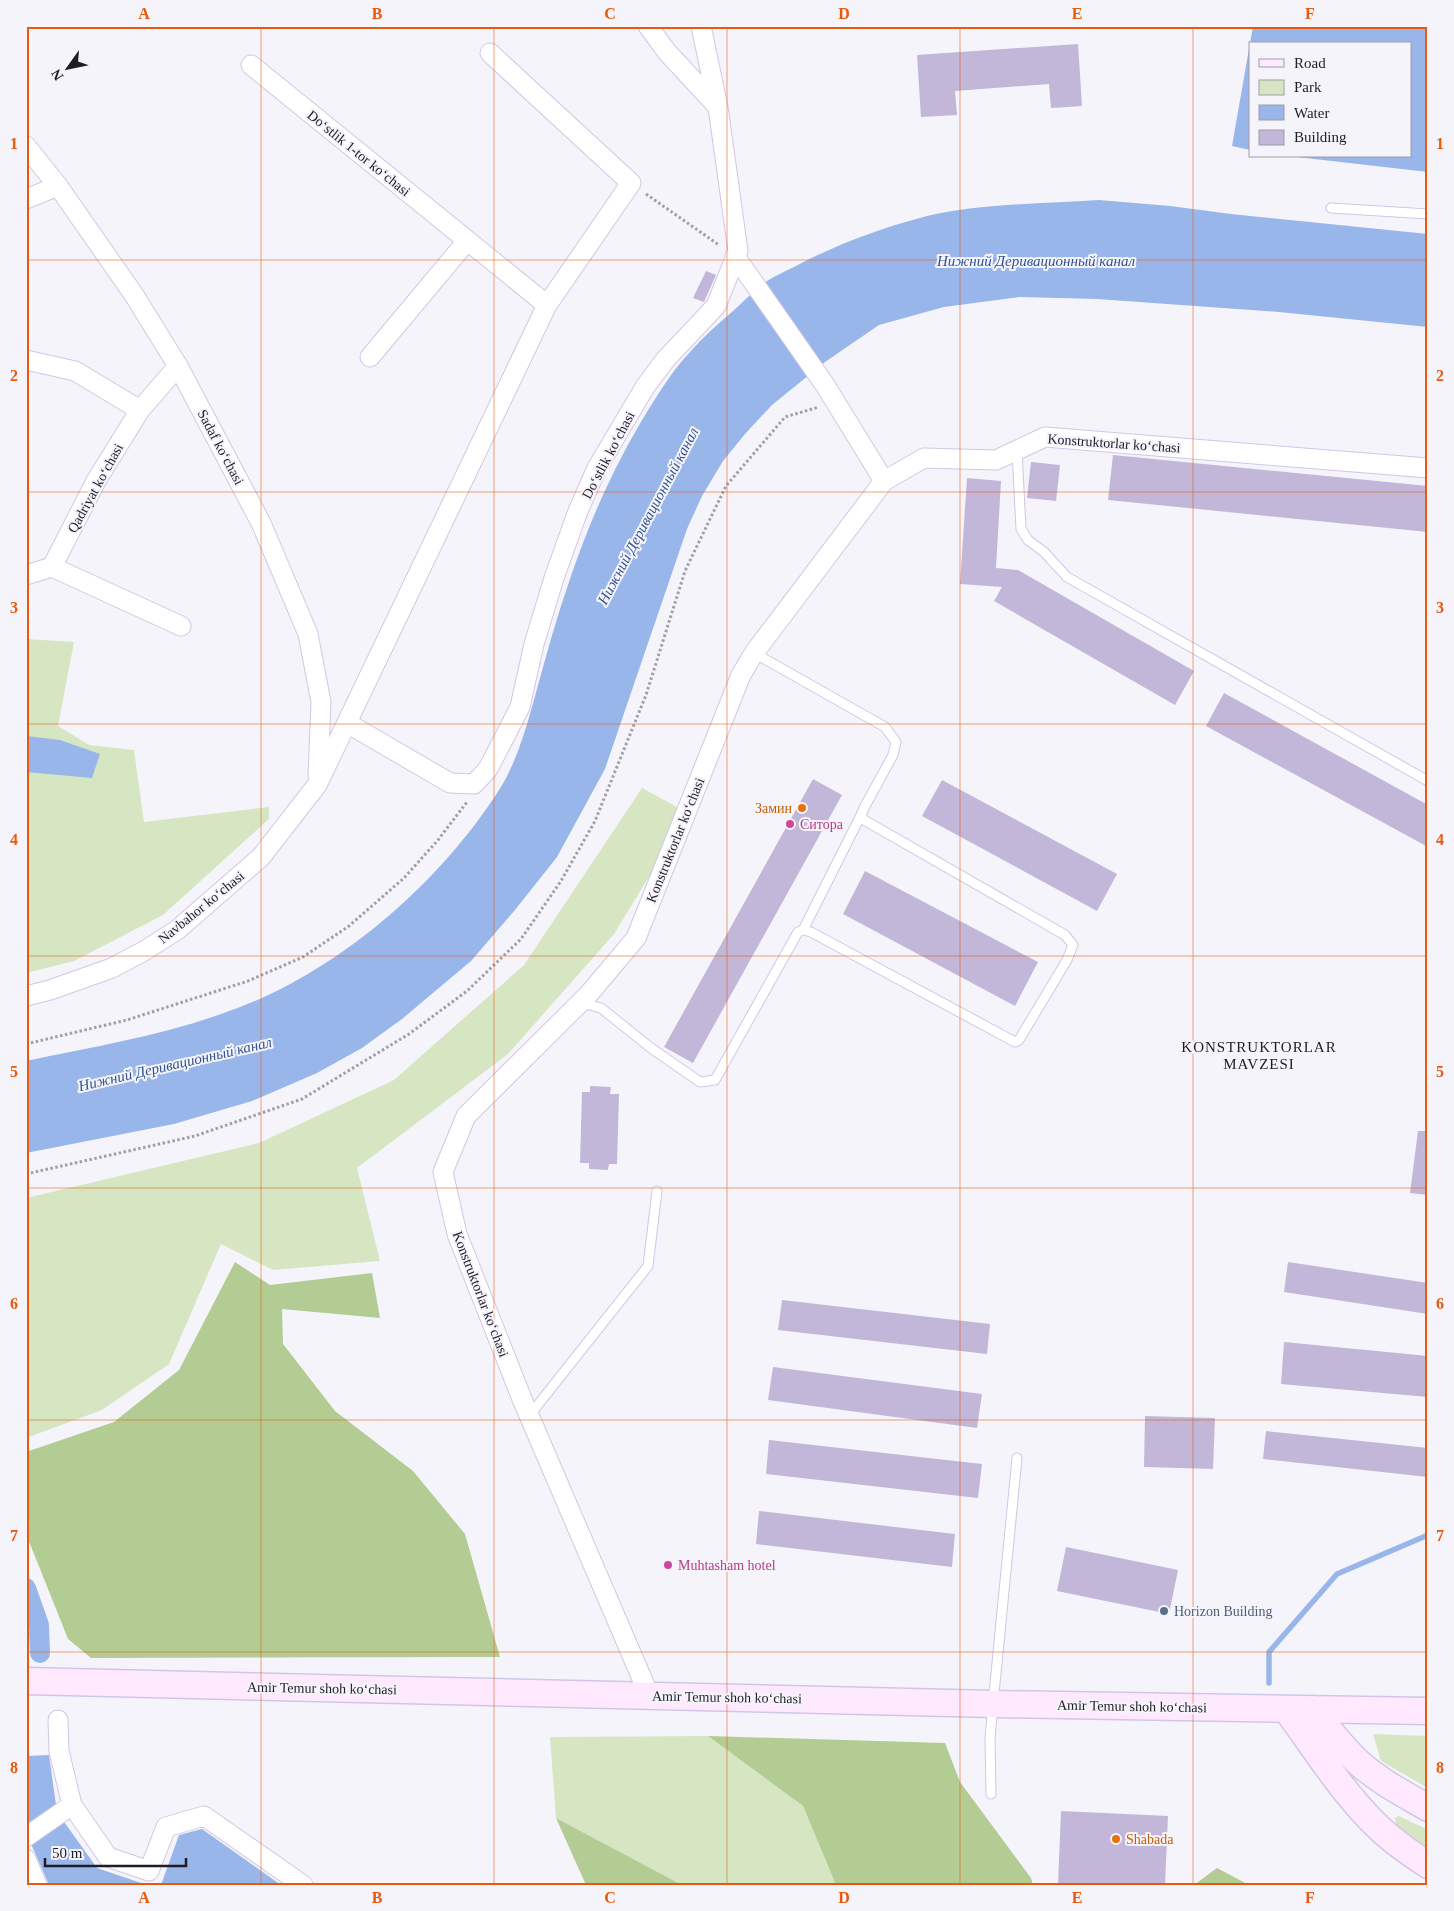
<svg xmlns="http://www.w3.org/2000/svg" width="1454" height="1911" font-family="Georgia,serif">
  <rect width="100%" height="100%" fill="#f6f4fb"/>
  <path fill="#d6e6c3" d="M26 639 74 642 58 726 89 745 134 750 144 822 269 807V819L163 915 74 961 26 973Z
    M642 788 688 813 614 934 508 1054 357 1168 380 1261 273 1270 221 1244 169 1364 102 1410 26 1438V1198L259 1143 394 1080 524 965Z
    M1373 1734 1428 1736V1788L1381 1761Z
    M708 1736 803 1806 836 1885H682L556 1818 550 1737Z
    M1399 1816 1428 1830V1848L1404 1835 1396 1828 1395 1818Z"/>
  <path fill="#b2cc93" d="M235 1262 270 1285 372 1273 380 1318 282 1309 283 1344 335 1411 413 1471 465 1534 500 1657 91 1658 68 1639 26 1534V1452L114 1422 179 1370Z
    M708 1736 945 1743 960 1782 1031 1878 1033 1885H836L803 1806Z
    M556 1818 682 1885H586Z
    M1217 1868 1249 1885H1194Z"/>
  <path fill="#98b6ea" d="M1253 26H1428V172L1288 156H1410V44H1250V150L1232 146Z
    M1099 200 1170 206 1231 214 1428 234V327L1279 312 1097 299 1019 297 944 307 879 325 825 362 772 405 745 434 723 461 702 496 687 529 605 769 557 857 515 910 471 961 402 1019 362 1048 317 1073 252 1101 174 1124 26 1153V1061C92 1047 160 1036 224 1013 333 976 437 887 499 790 515 765 524 735 532 707 543 668 553 629 566 591 587 526 614 465 650 407 662 388 674 369 690 352 703 337 718 324 733 311 744 301 755 290 767 281 775 276 785 271 794 267 835 245 881 228 927 216 982 203 1042 204 1099 200Z
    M26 736 60 740 100 754 92 778 26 772Z
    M49 1755 57 1812 97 1868 147 1885H49L28 1837 26 1756Z
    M202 1829 281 1885H161L179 1835Z"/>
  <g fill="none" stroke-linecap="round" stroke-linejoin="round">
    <path stroke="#98b6ea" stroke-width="5.5" d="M1269 1683V1652L1337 1574 1428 1535"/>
    <path stroke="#98b6ea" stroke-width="20" d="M26 1588 39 1625 40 1653"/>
  </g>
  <path fill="#c2b7d8" d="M1078 44 1082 106 1051 108 1049 84 955 91 957 115 921 117 917 55Z
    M706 271 716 275 704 302 693 298Z
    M1113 455 1428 486V532L1108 500Z
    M1031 462 1060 465 1056 501 1027 498Z
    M967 478 1001 481 996 568 1018 570 1194 671 1175 705 994 601 1002 587 960 584Z
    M1224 693 1428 805V847L1206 726Z
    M813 779 842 795 693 1063 664 1047Z
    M942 780 1117 874 1097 911 922 816Z
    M865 871 1038 962 1015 1006 843 914Z
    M590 1086 611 1087 610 1094H619L617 1164H609L608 1170 589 1169V1163H580L582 1092H590Z
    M1418 1131H1428V1195L1410 1193Z
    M1288 1262 1428 1283V1314L1284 1292Z
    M782 1300 990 1324 987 1354 778 1330Z
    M1284 1342 1428 1356V1397L1281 1384Z
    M773 1367 982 1394 977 1428 768 1400Z
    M1145 1416 1215 1418 1213 1469 1144 1467Z
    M1266 1431 1428 1448V1477L1263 1459Z
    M769 1440 982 1464 978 1498 766 1474Z
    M759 1511 955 1534 952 1567 756 1544Z
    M1066 1547 1178 1570 1169 1614 1057 1591Z
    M1061 1811 1168 1816 1165 1885H1058Z"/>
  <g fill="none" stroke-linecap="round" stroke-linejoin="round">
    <defs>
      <path id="lane" d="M1331 208 1428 214
        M1017 450 1021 529 1028 540 1044 552 1067 577 1428 781
        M803 930 861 815
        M582 1003 601 1008 651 1048 700 1082 715 1080 798 932 803 930 811 932 1015 1042 1019 1040 1067 960 1073 945 1065 935 864 820 861 815 864 808 893 755 896 742 885 727 754 653
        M529 1416 648 1266 657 1191
        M991 1794 990 1738 993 1704 1017 1458"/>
      <path id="street" d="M648 26 667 52 718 107
        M251 65 547 305
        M26 146 58 186 134 295 178 366 261 523 308 634 321 702 318 776
        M26 199 58 186
        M735 256 825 385 884 481
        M370 357 467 241
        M26 360 75 371 140 410
        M52 567 96 481 140 410 178 366
        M26 575 52 567 181 626
        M347 723 450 783 474 784 488 769 520 707 534 644 554 578 578 511 597 468 645 387 665 360 716 306 738 251 718 107 701 26
        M26 996 50 990 112 968 144 951 177 930 261 857 317 785 547 305 631 183 490 53
        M649 1695 522 1399 457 1234 443 1172 466 1116 588 995 636 938 741 675 754 653 884 481 924 458 996 460 1045 437 1428 468
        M58 1720 59 1751 72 1805 108 1857 149 1871 166 1827 204 1816 303 1885
        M26 1837 72 1805
        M26 1859 37 1885"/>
      <path id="secondary" d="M26 1681 993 1704 1428 1711
        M1286 1709C1317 1751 1352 1808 1393 1840 1404 1849 1416 1857 1428 1865
        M1313 1709C1327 1728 1342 1747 1359 1763 1379 1781 1404 1794 1428 1808"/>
    </defs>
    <use href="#lane" stroke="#d2c6e7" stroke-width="11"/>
    <use href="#street" stroke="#d2c6e7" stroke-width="21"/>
    <use href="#secondary" stroke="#d2c6e7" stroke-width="29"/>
    <path stroke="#a19ea7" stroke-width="3" stroke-dasharray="2.5 2.5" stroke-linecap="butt" d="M646 194 719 245
      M26 1044 127 1020 248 981 303 957 349 926 404 878 438 840 467 802
      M26 1174 195 1136 302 1099 409 1034 467 991 521 939 561 881 595 821 646 695 685 571 726 486 785 417 819 407"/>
    <use href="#lane" stroke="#fff" stroke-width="9"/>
    <use href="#street" stroke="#fff" stroke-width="19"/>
    <use href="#secondary" stroke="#fee9fe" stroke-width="26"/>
  </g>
  <path fill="none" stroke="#e8590c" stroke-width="1" stroke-opacity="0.55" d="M261 26V1885M494 26V1885M727 26V1885M960 26V1885M1193 26V1885M26 260H1428M26 492H1428M26 724H1428M26 956H1428M26 1188H1428M26 1420H1428M26 1652H1428"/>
  <g fill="#e8710a" stroke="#f6f4fb" stroke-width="2">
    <circle cx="802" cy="808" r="5"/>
    <circle cx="1116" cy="1839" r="5"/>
  </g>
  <g fill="#d1479c" stroke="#f6f4fb" stroke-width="2">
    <circle cx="790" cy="824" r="5"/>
    <circle cx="668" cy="1565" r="5"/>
  </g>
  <circle fill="#5c6f8a" stroke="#f6f4fb" stroke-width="2" cx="1164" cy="1611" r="5"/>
  <g text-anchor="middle" stroke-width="4" stroke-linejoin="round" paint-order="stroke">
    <g font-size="14" fill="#1f1b27" stroke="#f6f4fb">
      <text transform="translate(359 153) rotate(39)" y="5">Do‘stlik 1-tor ko‘chasi</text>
      <text transform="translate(1114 443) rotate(4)" y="5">Konstruktorlar ko‘chasi</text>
      <text transform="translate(221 447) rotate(62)" y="5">Sadaf ko‘chasi</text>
      <text transform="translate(608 455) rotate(-62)" y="5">Do‘stlik ko‘chasi</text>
      <text transform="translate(95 488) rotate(-61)" y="5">Qadriyat ko‘chasi</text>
      <text transform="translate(675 840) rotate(-68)" y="5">Konstruktorlar ko‘chasi</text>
      <text transform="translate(201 907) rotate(-39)" y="5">Navbahor ko‘chasi</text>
      <text transform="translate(481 1294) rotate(69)" y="5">Konstruktorlar ko‘chasi</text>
      <text transform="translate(322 1688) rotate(1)" y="5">Amir Temur shoh ko‘chasi</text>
      <text transform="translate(727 1697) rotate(1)" y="5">Amir Temur shoh ko‘chasi</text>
      <text transform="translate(1132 1706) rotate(1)" y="5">Amir Temur shoh ko‘chasi</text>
    </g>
    <g font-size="14" fill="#c56008" stroke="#f6f4fb" text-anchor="end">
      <text x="792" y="813">Замин</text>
      <text x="1126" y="1844" text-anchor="start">Shabada</text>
    </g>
    <g font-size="14" fill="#b23c85" stroke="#f6f4fb" text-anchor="start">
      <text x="800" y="829">Ситора</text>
      <text x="678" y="1570">Muhtasham hotel</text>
    </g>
    <g font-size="14" fill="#4e5e75" stroke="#f6f4fb" text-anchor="start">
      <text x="1174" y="1616">Horizon Building</text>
    </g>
    <g font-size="15" font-style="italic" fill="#305493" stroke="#f6f4fb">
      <text x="1036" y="266">Нижний Деривационный канал</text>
      <text transform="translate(648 516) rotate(-62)" y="5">Нижний Деривационный канал</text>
      <text transform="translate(175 1064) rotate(-13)" y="5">Нижний Деривационный канал</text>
    </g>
    <g font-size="15" letter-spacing="1" fill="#1f1b27" stroke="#f6f4fb">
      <text x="1259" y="1052">KONSTRUKTORLAR<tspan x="1259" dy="17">MAVZESI</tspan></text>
    </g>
  </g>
  <rect width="1454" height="1911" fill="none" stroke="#f6f4fb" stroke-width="55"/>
  <rect x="1249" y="42" width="162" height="115" fill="#f6f4fb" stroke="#a09da6"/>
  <rect x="1259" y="59" width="25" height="8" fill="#fee9fe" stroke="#a09da6"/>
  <text x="1294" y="68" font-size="15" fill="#1f1b27">Road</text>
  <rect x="1259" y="80" width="25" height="15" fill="#d6e6c3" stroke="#a09da6"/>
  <text x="1294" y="92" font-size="15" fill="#1f1b27">Park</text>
  <rect x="1259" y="105" width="25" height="15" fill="#98b6ea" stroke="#a09da6"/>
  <text x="1294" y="118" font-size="15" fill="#1f1b27">Water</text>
  <rect x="1259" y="130" width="25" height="15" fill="#c2b7d8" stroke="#a09da6"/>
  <text x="1294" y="142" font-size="15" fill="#1f1b27">Building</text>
  <g transform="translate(68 68) rotate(237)" stroke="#f6f4fb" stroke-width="4" paint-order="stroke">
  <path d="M0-4L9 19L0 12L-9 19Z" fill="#1f1b27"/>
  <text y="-8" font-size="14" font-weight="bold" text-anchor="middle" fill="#1f1b27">N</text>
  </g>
  <path d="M45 1858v8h141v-8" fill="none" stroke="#1f1b27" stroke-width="2.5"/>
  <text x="52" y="1858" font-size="15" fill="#1f1b27" stroke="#f6f4fb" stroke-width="4" paint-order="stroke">50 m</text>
  <rect x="28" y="28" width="1398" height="1856" fill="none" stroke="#e8590c" stroke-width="2"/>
  <g font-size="16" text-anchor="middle" font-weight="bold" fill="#e8590c">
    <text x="144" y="19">A</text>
    <text x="377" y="19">B</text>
    <text x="610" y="19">C</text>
    <text x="844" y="19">D</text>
    <text x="1077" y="19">E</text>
    <text x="1310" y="19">F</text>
    <text x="14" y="149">1</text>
    <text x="1440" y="149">1</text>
    <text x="14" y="381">2</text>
    <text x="1440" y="381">2</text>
    <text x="14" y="613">3</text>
    <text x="1440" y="613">3</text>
    <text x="14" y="845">4</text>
    <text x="1440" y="845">4</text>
    <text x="14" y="1077">5</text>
    <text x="1440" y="1077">5</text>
    <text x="14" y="1309">6</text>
    <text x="1440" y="1309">6</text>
    <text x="14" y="1541">7</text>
    <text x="1440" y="1541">7</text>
    <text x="14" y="1773">8</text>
    <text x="1440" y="1773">8</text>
    <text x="144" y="1903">A</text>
    <text x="377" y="1903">B</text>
    <text x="610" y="1903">C</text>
    <text x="844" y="1903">D</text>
    <text x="1077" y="1903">E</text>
    <text x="1310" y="1903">F</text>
  </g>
</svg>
